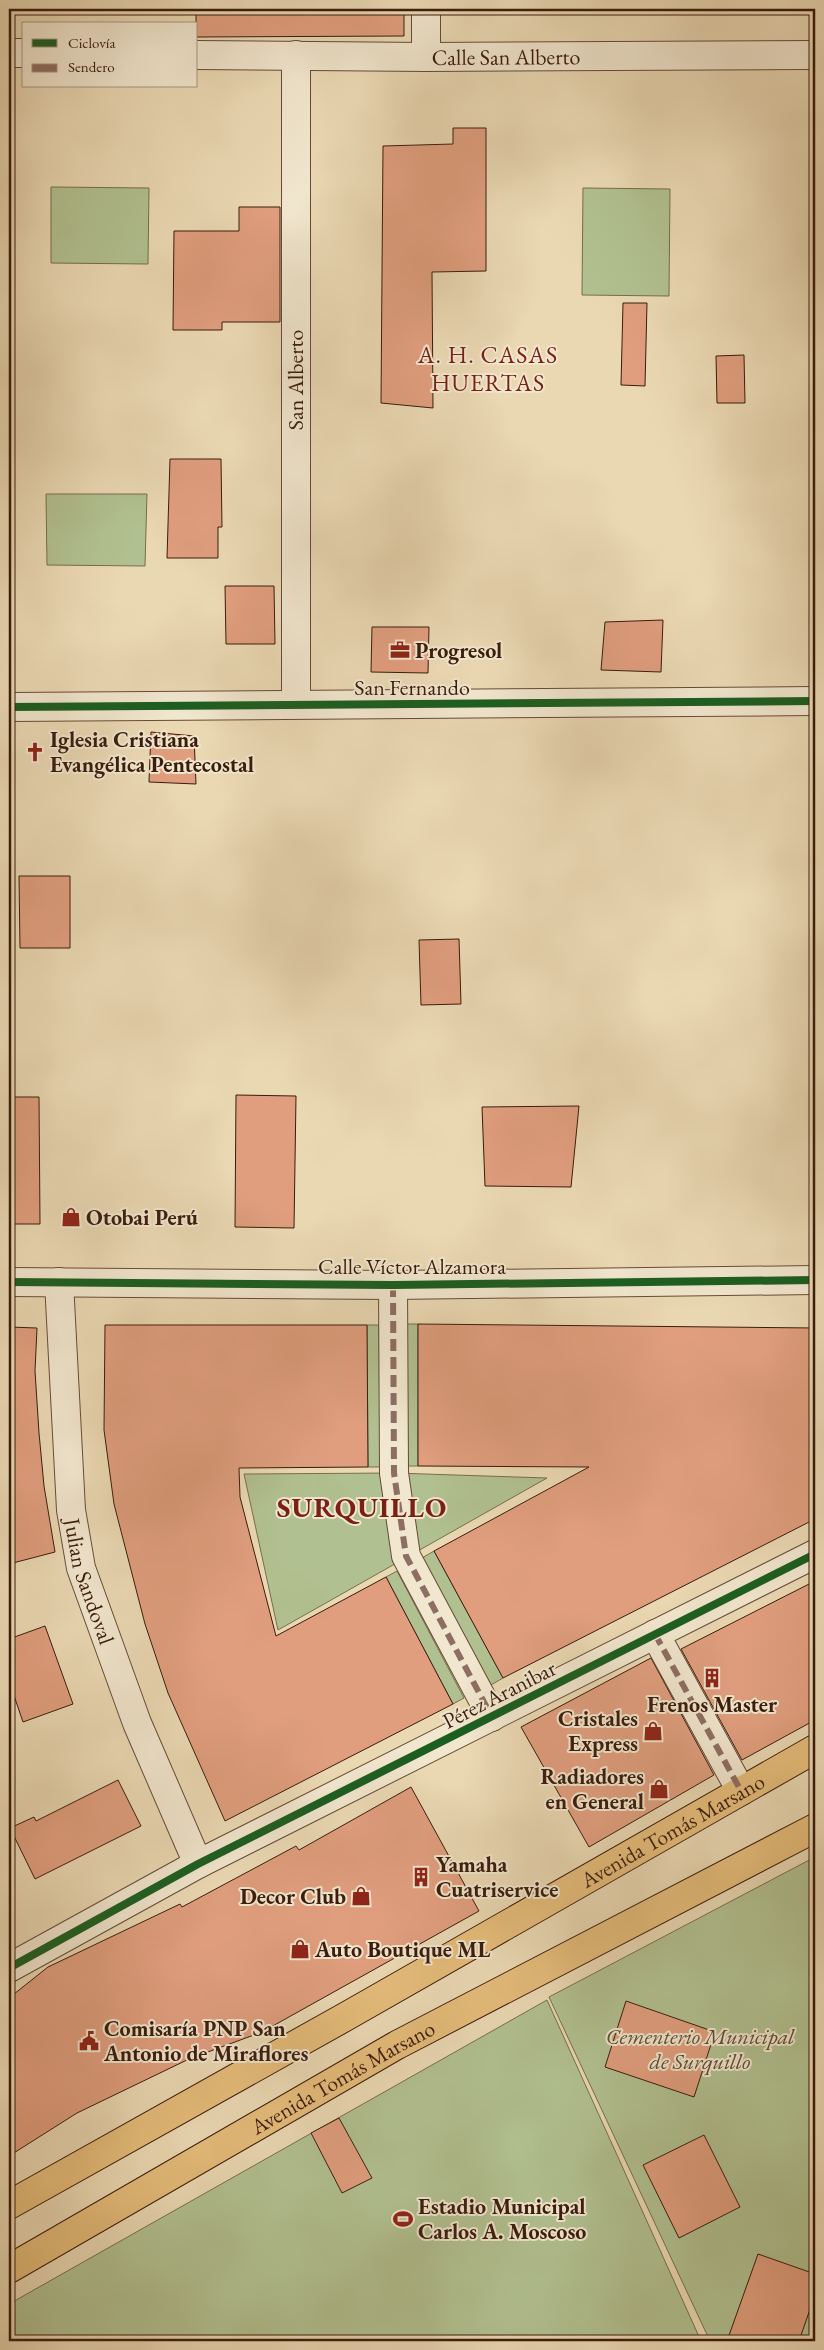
<svg xmlns="http://www.w3.org/2000/svg" width="824" height="2350" font-family="'EB Garamond',serif">
  <rect width="100%" height="100%" fill="#ead8b3"/>
  <filter id="stains"><feTurbulence type="fractalNoise" baseFrequency=".004" numOctaves="4"/><feColorMatrix values="0 0 0 0 .2 0 0 0 0 .09 0 0 0 0 .02 0 0 0 .5 -.17"/></filter>
  <radialGradient id="worn" r=".72"><stop offset=".6" stop-color="#630" stop-opacity="0"/><stop offset="1" stop-color="#630" stop-opacity=".3"/></radialGradient>
  <path fill="#b1c090" stroke="#766e4e" d="M51 187 149 188 148 264 51 263Z
    M583 188 670 189 669 296 582 295Z
    M46 494H147L145 566 47 565Z
    M406 1324H418V1466H405Z
    M367 1325H379L380 1467H368Z
    M394 1473 547 1478 278 1630 244 1474Z
    M434 1551 503 1678 491 1685 422 1558Z
    M397 1571 464 1698 453 1704 386 1577Z
    M815 1857V2341H710L549 1997Z
    M547 2000 701 2341H9V2304Z"/>
  <path fill="#e09e7e" stroke="#3a1c0d" d="M196 9H404V36L196 37Z
    M453 128H486V271L432 272 433 408 381 403 383 146 453 144Z
    M239 207H280V322H222V330H173L174 231H239Z
    M623 303H647L645 386 621 385Z
    M744 355 745 403H717L716 356Z
    M170 459H221L222 527H218V558H167Z
    M225 586H274L275 644H226Z
    M663 620 661 672 601 670 605 622Z
    M372 627H429L428 673 371 672Z
    M151 732 194 736 196 784 149 782Z
    M19 876H70V948H20Z
    M459 939 461 1004 421 1005 419 940Z
    M236 1095 296 1096 294 1228 235 1227Z
    M9 1097H39L40 1224H9Z
    M579 1106 571 1187 485 1186 482 1107Z
    M418 1324 815 1328V1519L503 1678 434 1551 589 1467 418 1466Z
    M105 1325H367L368 1467 239 1468 240 1497 276 1636 386 1577 453 1704 225 1821 168 1693 145 1624 114 1504 104 1430Z
    M9 1327 37 1328 35 1371 39 1433 44 1486 55 1552 9 1564Z
    M815 1581V1720L742 1760 681 1649Z
    M45 1626 73 1704 23 1722 9 1681V1639Z
    M651 1658 714 1775 589 1847 521 1727Z
    M118 1780 141 1826 35 1879 10 1828 34 1817 36 1821Z
    M411 1787 479 1911 262 2032 189 2059 77 2113 9 2156V1998L48 1967 180 1904 182 1907 296 1846 299 1850Z
    M626 2001 715 2032 694 2097 605 2067Z
    M339 2118 372 2178 342 2193 311 2133Z
    M704 2135 740 2207 679 2238 643 2165Z
    M758 2254 815 2274V2295L799 2341H727Z"/>
  <g fill="none" stroke-linecap="round" stroke-linejoin="round">
    <defs>
      <g id="minor">
        <path d="M9 53H24"/>
        <path id="s1" d="M196 55 426 57 815 55"/>
        <path d="M296 55V704"/>
        <path d="M426 57V9"/>
        <path d="M9 707 815 701"/>
        <path d="M9 1282 393 1285 815 1280"/>
        <path id="s2" d="M59 1282 71 1510 81 1568 137 1723 198 1864"/>
        <path d="M393 1285 394 1473 406 1556 492 1717"/>
        <path d="M655 1634 741 1791"/>
        <path d="M9 1968 198 1864 815 1554"/>
      </g>
      <g id="major">
        <path id="s3" d="M9 2205 345 2017 815 1749"/>
        <path id="s4" d="M9 2269 397 2045 815 1828"/>
      </g>
    </defs>
    <use href="#minor" stroke="#664b36" stroke-width="30"/>
    <use href="#major" stroke="#3a1c0d" stroke-width="30"/>
    <use href="#minor" stroke="#f1e6ce" stroke-width="28"/>
    <use href="#major" stroke="#e5bc7a" stroke-width="28"/>
    <path stroke="#8d6e63" stroke-width="6" stroke-dasharray="12 6" stroke-linecap="butt" d="M393 1285 394 1473 406 1556 492 1717
      M655 1634 741 1791"/>
    <defs>
      <path id="cycleway" d="M9 707 815 701
        M9 1282 393 1285 815 1280
        M9 1968 198 1864 815 1554"/>
    </defs>
    <use href="#cycleway" stroke="#f1e6ce" stroke-width="11"/>
    <use href="#cycleway" stroke="#1b5e20" stroke-width="8"/>
  </g>
  <defs>
    <symbol id="office-bare" viewBox="-9 -9 18 18"><path d="M-6-3h4V-5.5h4V-3h4V5H-6ZM-1-4.5V-3h2v-1.5ZM-6 0V1H6V0Z" fill="#8f2418" stroke="#f1e6ce" stroke-width="2.5" paint-order="stroke"/></symbol>
    <symbol id="church-bare" viewBox="-9 -9 18 18"><path d="M-1.2-6h2.4v3.5h3.3v2.4h-3.3V6h-2.4V-.1h-3.3v-2.4h3.3Z" fill="#8f2418" stroke="#f1e6ce" stroke-width="2.5" paint-order="stroke"/></symbol>
    <symbol id="shop-bare" viewBox="-9 -9 18 18"><path d="M-5-2.5h2.3a2.7 3.5 0 0 1 5.4 0H5L5.5 6h-11ZM-1.5-2.5h3a1.5 2.3 0 0 0-3 0Z" fill="#8f2418" stroke="#f1e6ce" stroke-width="2.5" paint-order="stroke"/></symbol>
    <symbol id="building-bare" viewBox="-9 -9 18 18"><path d="M-4-6H4V6H1V3H-1V6H-4ZM-2.5-4.3h1.7v1.8h-1.7ZM.8-4.3h1.7v1.8H.8ZM-2.5-1h1.7V.8h-1.7ZM.8-1h1.7V.8H.8Z" fill="#8f2418" stroke="#f1e6ce" stroke-width="2.5" paint-order="stroke"/></symbol>
    <symbol id="civic-bare" viewBox="-9 -9 18 18"><path d="M-.6-6.5H3V-4.5H.6V-3L4-1V1h2V6H-6V1h2V-1L-.6-3ZM-1.2 2.5V6h2.4V2.5Z" fill="#8f2418" stroke="#f1e6ce" stroke-width="2.5" paint-order="stroke"/></symbol>
    <symbol id="stadium-bare" viewBox="-9 -9 18 18"><path d="M0-5a6.5 5 0 1 0 0 10a6.5 5 0 1 0 0-10ZM-3.5-1.8h7v3.6h-7Z" fill="#8f2418" stroke="#f1e6ce" stroke-width="2.5" paint-order="stroke"/></symbol>
  </defs>
  <g fill-rule="evenodd">
    <use href="#office-bare" x="386" y="636" width="28" height="28"/>
    <use href="#church-bare" x="21" y="738" width="28" height="28"/>
    <use href="#shop-bare" x="57" y="1203" width="28" height="28"/>
    <use href="#building-bare" x="698" y="1664" width="28" height="28"/>
    <use href="#shop-bare" x="639" y="1717" width="28" height="28"/>
    <use href="#shop-bare" x="645" y="1775" width="28" height="28"/>
    <use href="#building-bare" x="407" y="1863" width="28" height="28"/>
    <use href="#shop-bare" x="347" y="1882" width="28" height="28"/>
    <use href="#shop-bare" x="286" y="1935" width="28" height="28"/>
    <use href="#civic-bare" x="75" y="2027" width="28" height="28"/>
    <use href="#stadium-bare" x="389" y="2205" width="28" height="28"/>
  </g>
  <g text-anchor="middle" stroke-width="4" stroke-linejoin="round" paint-order="stroke">
    <g font-size="22" fill="#3a1c0d" stroke="#f1e6ce">
      <text dy="8" stroke="none"><textPath href="#s1" startOffset="310">Calle San Alberto</textPath></text>
      <text transform="translate(295 380) rotate(-90)" y="8">San Alberto</text>
      <text x="412" y="695">San Fernando</text>
      <text x="412" y="1274">Calle Víctor Alzamora</text>
      <text dy="8" stroke="none"><textPath href="#s2" startOffset="302">Julian Sandoval</textPath></text>
      <text transform="translate(499 1694) rotate(-27)" y="8">Pérez Aranibar</text>
      <text dy="8" stroke="none"><textPath href="#s3" startOffset="762">Avenida Tomás Marsano</textPath></text>
      <text dy="8" stroke="none"><textPath href="#s4" startOffset="385">Avenida Tomás Marsano</textPath></text>
    </g>
    <g font-size="22" font-weight="bold" fill="#3a1c0d" stroke="#f1e6ce" text-anchor="start">
      <text x="415" y="658">Progresol</text>
      <text x="50" y="747">Iglesia Cristiana<tspan x="50" dy="25">Evangélica Pentecostal</tspan></text>
      <text x="86" y="1225">Otobai Perú</text>
      <text x="712" y="1712" text-anchor="middle">Frenos Master</text>
      <text x="638" y="1726" text-anchor="end">Cristales<tspan x="638" dy="25">Express</tspan></text>
      <text x="644" y="1784" text-anchor="end">Radiadores<tspan x="644" dy="25">en General</tspan></text>
      <text x="436" y="1872">Yamaha<tspan x="436" dy="25">Cuatriservice</tspan></text>
      <text x="346" y="1904" text-anchor="end">Decor Club</text>
      <text x="315" y="1957">Auto Boutique ML</text>
      <text x="104" y="2036">Comisaría PNP San<tspan x="104" dy="25">Antonio de Miraflores</tspan></text>
      <text x="418" y="2214">Estadio Municipal<tspan x="418" dy="25">Carlos A. Moscoso</tspan></text>
    </g>
    <g font-size="22" font-style="italic" fill="#5e4d34" stroke="#f1e6ce">
      <text x="700" y="2044">Cementerio Municipal<tspan x="700" dy="25">de Surquillo</tspan></text>
    </g>
    <g font-size="24" letter-spacing="1" fill="#7a1f14" stroke="#f1e6ce">
      <text x="488" y="363">A. H. CASAS<tspan x="488" dy="28">HUERTAS</tspan></text>
    </g>
    <g font-size="28" font-weight="bold" letter-spacing="1" fill="#7a1f14" stroke="#f1e6ce">
      <text x="362" y="1517">SURQUILLO</text>
    </g>
  </g>
  <rect width="824" height="2350" fill="none" stroke="#ead8b3" stroke-width="30"/>
  <rect x="10" y="10" width="804" height="2330" fill="none" stroke="#3a1c0d" stroke-width="2.5"/>
  <rect x="15" y="15" width="794" height="2320" fill="none" stroke="#3a1c0d"/>
  <rect x="22" y="22" width="175" height="65" fill="#f1e6ce" stroke="#a89581"/>
  <rect x="32" y="39" width="25" height="8" fill="#1b5e20" stroke="#a89581"/>
  <text x="68" y="48" font-size="15" fill="#3a1c0d">Ciclovía</text>
  <rect x="32" y="64" width="25" height="8" fill="#8d6e63" stroke="#a89581"/>
  <text x="68" y="72" font-size="15" fill="#3a1c0d">Sendero</text>
  <rect width="100%" height="100%" filter="url(#stains)"/>
  <rect width="100%" height="100%" fill="url(#worn)"/>
</svg>
